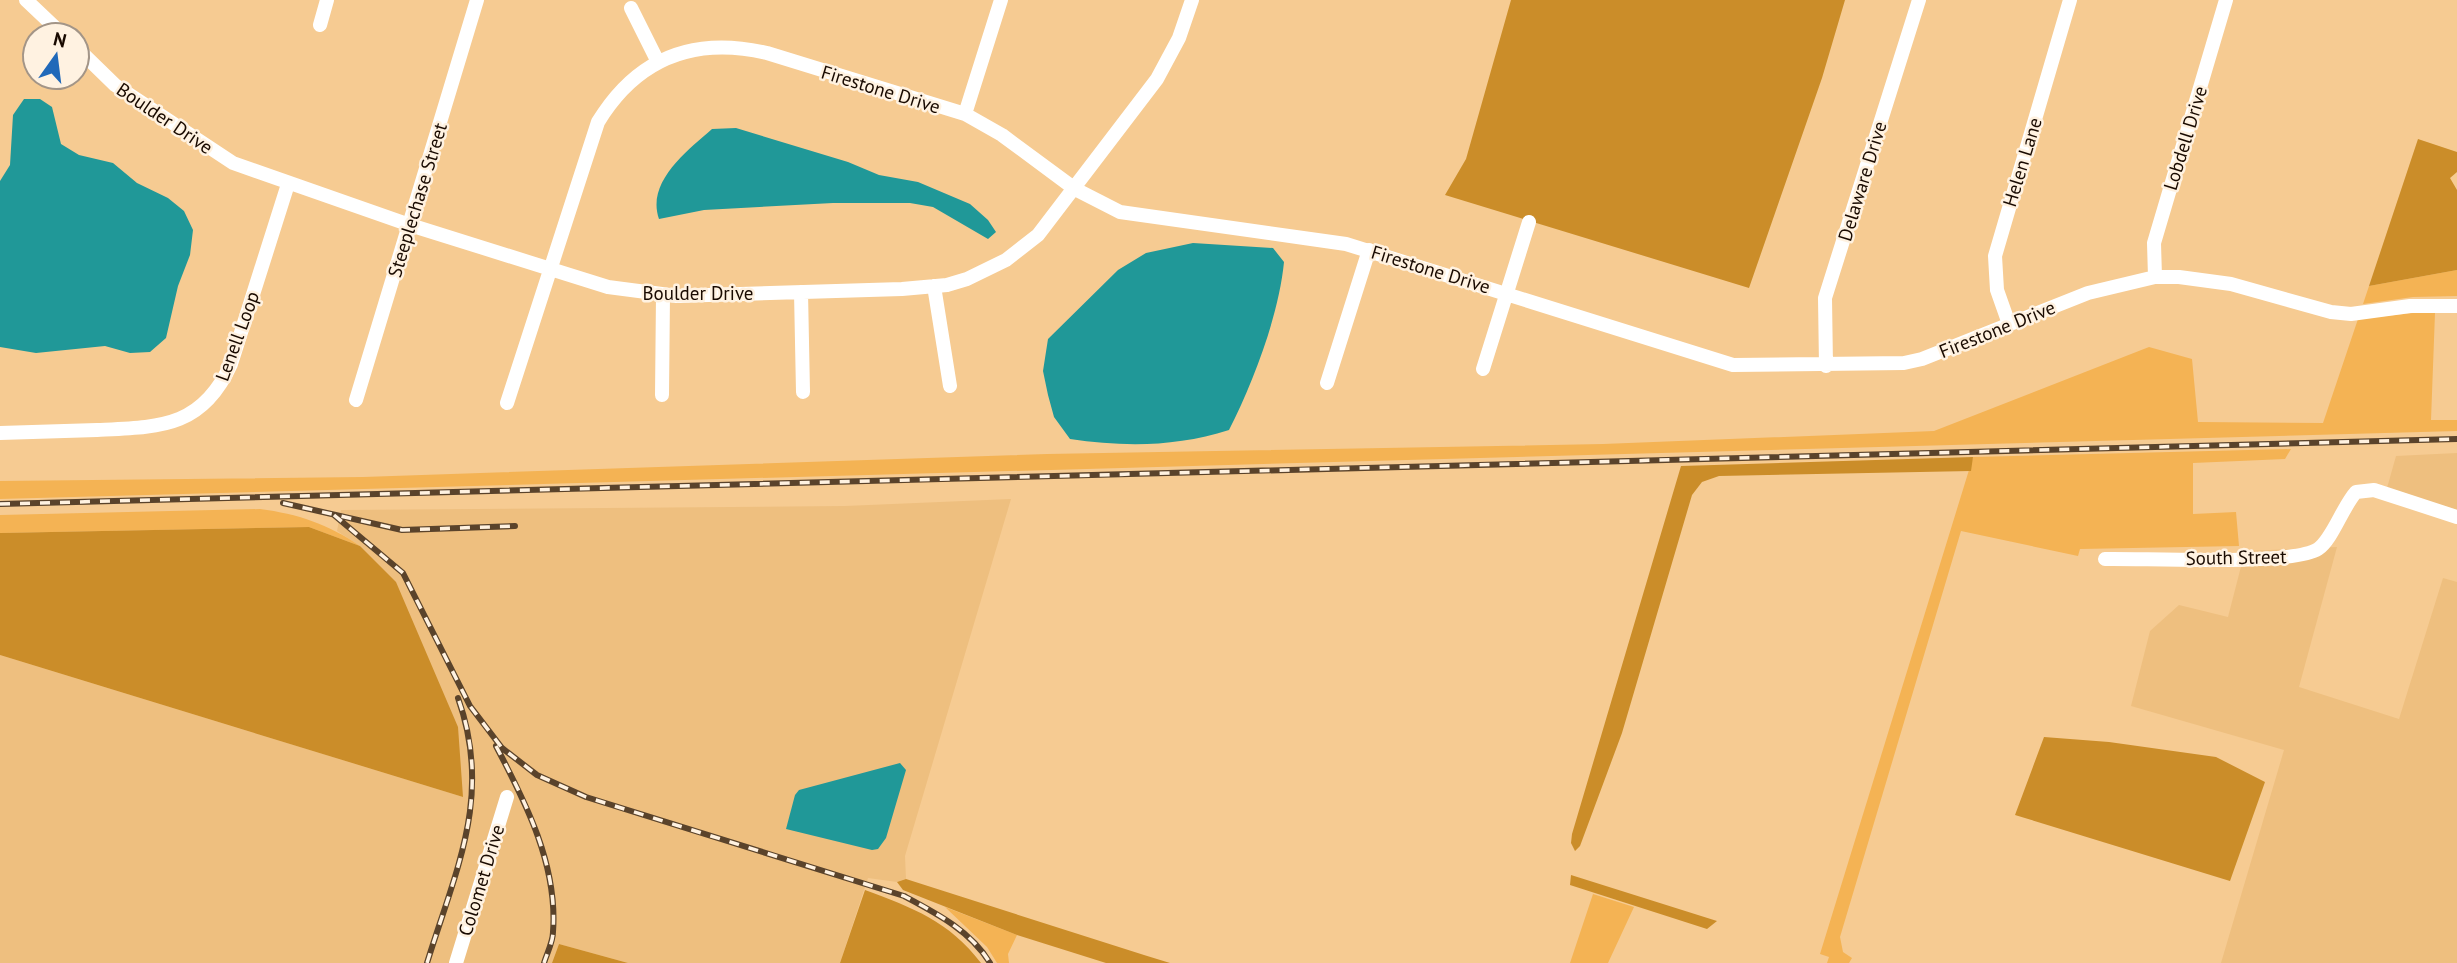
<svg xmlns="http://www.w3.org/2000/svg" width="2457" height="963" font-family="'PT Sans',sans-serif">
  <rect width="100%" height="100%" fill="#f6cb92"/>
  <path fill="#eebf7f" d="M2457 453V510L2387 488 2396 456Z
    M1011 499 905 856 906 879 897 882 868 878 840 963H628L559 944 552 963H0V655L463 797 360 546 337 531 341 510 845 506Z
    M2337 547 2299 687 2399 719 2443 578 2457 582V963H2221L2284 750 2131 706 2150 631 2179 605 2228 617 2245 551Z"/>
  <path fill="#f4b354" d="M2457 270V296L2413 297 2363 304 2369 286Z
    M2413 313H2435L2431 420H2457V431L0 499V481L363 477 1047 454 1603 444 1934 431 2149 347 2192 359 2198 422 2323 423 2358 319Z
    M2291 449 2285 459 2193 463V514L2236 512 2239 546 2080 549 2078 556 1961 531 1840 937 1843 952 1852 958 1849 963H1827L1829 957 1820 954 1973 457Z
    M260 509C298 514 328 524 360 546L309 527 0 533V515Z
    M1593 894 1634 907 1608 963H1570Z
    M945 907 1017 935 1008 954 1009 963H997L987 947Z"/>
  <path fill="#cb8d29" d="M1511 0H1845L1822 78 1749 288 1445 195 1466 159Z
    M2418 139 2457 152V172L2450 178 2457 190V270L2369 286Z
    M1973 457 1971 471 1719 476 1702 482 1692 495 1622 733 1580 846 1575 851 1571 843 1572 834 1681 466Z
    M309 527 360 546 396 582 458 727 463 797 0 655V533Z
    M2044 737 2109 742 2216 757 2265 782 2230 881 2015 815Z
    M1571 875 1717 921 1707 929 1570 885Z
    M906 879 1144 955 1170 963H1106L1017 935 903 890 897 882Z
    M865 890C913 908 949 921 981 963H840Z
    M559 944 628 963H552Z"/>
  <path fill="#209898" d="M24 99H40L52 107 61 144 79 155 113 163 137 183 168 198 184 211 193 230 190 255 178 286 166 338 150 352 130 353 105 346 36 353 0 347V181L10 165 13 115Z
    M736 128 848 162 879 175 918 182 970 204 988 220 996 232 988 239 933 207 910 203H833L704 210 659 219C646 182 687 151 712 129Z
    M1193 243 1273 248 1284 262C1279 315 1253 383 1229 430 1176 447 1124 447 1070 439L1054 417 1048 395 1043 371 1048 339 1118 270 1146 253Z
    M900 763 906 770 886 838 878 849 872 850 786 829 795 795 799 790Z"/>
  <g fill="none" stroke-linecap="round" stroke-linejoin="round">
    <path stroke="#fff" stroke-width="14" d="M26 0 63 35
      M631 8 658 62
      M320 25 327 0
      M77 48 115 85 233 163 410 225 608 287 677 296 902 289 947 285 967 279 1006 260 1038 235 1157 79 1179 38 1192 0
      M965 114 1001 0
      M2155 277 2154 243 2226 0
      M934 286 950 386
      M801 292 803 392
      M2009 324 1997 290 1995 256 2070 0
      M1826 366 1825 298 1919 0
      M1483 369 1529 222
      M1327 383 1369 250
      M662 395 663 295
      M356 400 477 0
      M507 403 598 122C637 58 694 36 767 53L965 114 1002 135 1075 189 1120 212 1346 244 1733 365 1904 363 1922 359 2088 293 2155 277H2179L2231 284 2331 312 2351 314 2410 306H2457
      M0 433C32 432 65 431 97 430 160 427 202 428 231 364L288 184
      M2105 559C2143 558 2292 566 2318 549 2332 540 2343 506 2356 492L2374 490 2457 517
      M456 963 507 797"/>
    <defs>
      <path id="rail" d="M283 503 402 530 515 526
        M0 504 2457 439
        M334 515 403 573 470 706 502 748 537 775 586 797 904 896C936 913 971 931 990 963
        M496 746C526 803 558 866 553 932 553 942 547 953 544 963
        M427 963C456 869 493 796 458 698"/>
    </defs>
    <use href="#rail" stroke="#5a432b" stroke-width="6"/>
    <use href="#rail" stroke="#fff2e1" stroke-width="3.5" stroke-dasharray="10" stroke-linecap="butt"/>
  </g>
  <g text-anchor="middle" stroke-width="5" stroke-linejoin="round" paint-order="stroke">
    <g font-size="19" fill="#190a00" stroke="#fff2e1">
      <text transform="translate(881 89) rotate(17)" y="7">Firestone Drive</text>
      <text transform="translate(165 118) rotate(34)" y="7">Boulder Drive</text>
      <text transform="translate(2185 138) rotate(-73)" y="7">Lobdell Drive</text>
      <text transform="translate(2022 162) rotate(-73)" y="7">Helen Lane</text>
      <text transform="translate(1862 181) rotate(-73)" y="7">Delaware Drive</text>
      <text transform="translate(417 200) rotate(-73)" y="7">Steeplechase Street</text>
      <text transform="translate(1431 269) rotate(17)" y="7">Firestone Drive</text>
      <text x="698" y="300">Boulder Drive</text>
      <text transform="translate(1997 329) rotate(-22)" y="7">Firestone Drive</text>
      <text transform="translate(237 336) rotate(-70)" y="7">Lenell Loop</text>
      <text transform="translate(2236 557) rotate(-1)" y="7">South Street</text>
      <text transform="translate(481 880) rotate(-73)" y="7">Colomet Drive</text>
    </g>
  </g>
  <g transform="translate(56 56) rotate(14)"><circle r="33" fill="#fff2e1" stroke="#a39587" stroke-width="2"/>
  <path d="M0-5L12 26L0 18L-12 26Z" fill="#2169b9"/>
  <text y="-10" font-size="19" font-weight="bold" text-anchor="middle" fill="#190a00">N</text>
  </g>
</svg>
